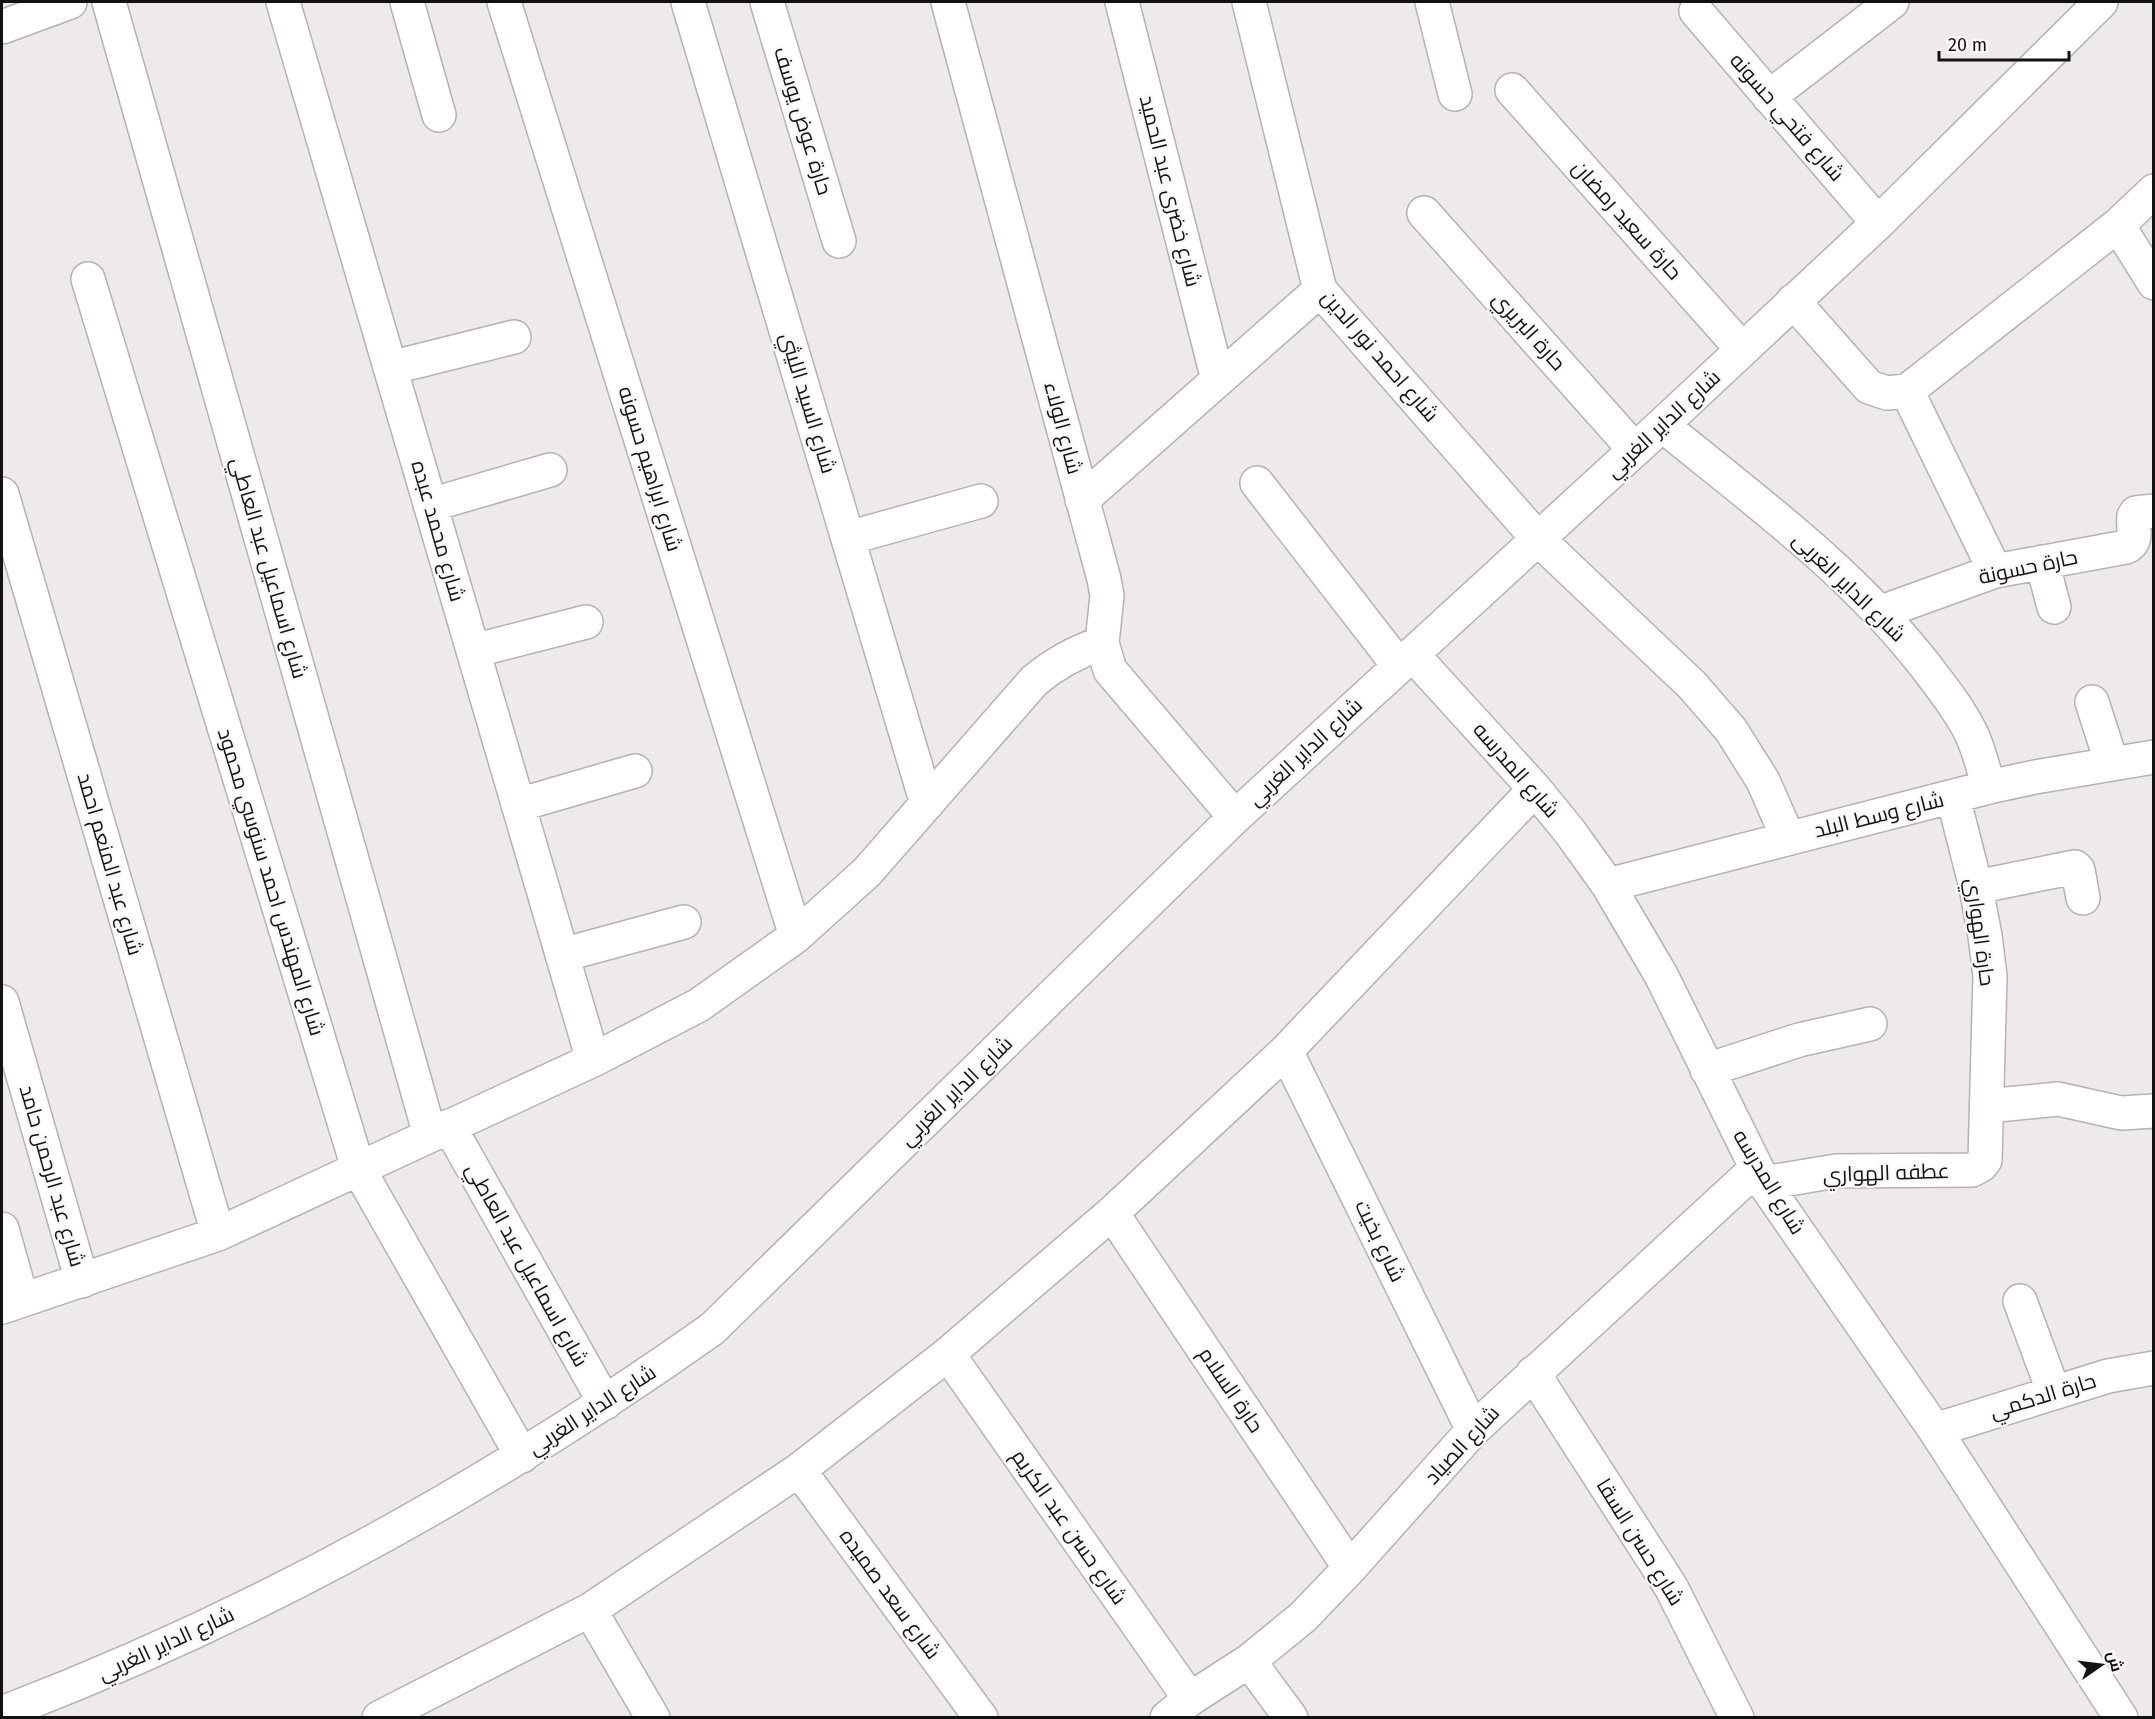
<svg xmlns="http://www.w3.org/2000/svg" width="2155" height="1719" font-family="'Fira Sans',Cairo,sans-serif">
  <rect width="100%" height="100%" fill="#eeeaea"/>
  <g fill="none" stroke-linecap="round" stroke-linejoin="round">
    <defs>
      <path id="minor" d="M109 2 430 1135
        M283 2 593 1060
        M407 2 439 115
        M504 2 796 936
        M688 2 927 804
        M767 2 839 241
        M948 2 1104 579 1107 596 1102 643 1110 670 1235 817
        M1122 2 1218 380
        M1249 2 1320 290 1538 539 1692 685 1731 730 1763 781 1788 838
        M1432 2 1455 94
        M1696 11 1878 223
        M2 27 70 2
        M1512 90 1742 349
        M1769 97 1892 2
        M1424 213 1635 450
        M2118 225 2154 283
        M88 279 358 1168 522 1456
        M1793 301 1869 387 1887 393 1907 391 2118 225 2154 191
        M390 368 514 337
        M1907 391 1995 571
        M1662 425C1754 500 1850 570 1924 664 1940 685 1958 707 1970 731 1979 748 1983 769 1989 787
        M1257 483 1399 666
        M2 494 218 1234
        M1082 500 1320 290
        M430 505 550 470
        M848 538 981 501
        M2042 562 2054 607
        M1879 613 1995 571 2126 547C2139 541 2132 528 2134 516L2136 513 2154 511
        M473 651 586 622
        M1412 654 1535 789 1570 832 1608 885 1661 975 1764 1183 1935 1430 2121 1718
        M2092 702 2112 764
        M518 805 635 771
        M1608 885 1989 787 2035 777 2154 757
        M1976 887 2075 867 2078 870 2083 898
        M562 955 684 922
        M2 1002 82 1281
        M1286 1051 1473 1430
        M1707 1070 1799 1040 1870 1024
        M1987 1106 2058 1099 2121 1113 2154 1111
        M449 1126 605 1403
        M1764 1183 1836 1171 1972 1170 1981 1165 1985 1160 1990 976 1985 936 1976 887 1953 797
        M1112 1213 1350 1568
        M2 1229 22 1300
        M2020 1301 2054 1393
        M2 1307 218 1234 593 1060 699 1005 796 936 867 872 1034 681C1055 663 1076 652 1102 643
        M948 1354 1190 1699
        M1533 1373 1671 1587 1737 1718
        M1935 1430 2108 1376 2154 1368
        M799 1470 981 1718
        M590 1610 653 1718
        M1249 1661 1291 1718
        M2 1713C254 1617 492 1485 712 1329L1235 817 1662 425 1878 223 2101 2
        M379 1718 590 1610 799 1470 948 1354 1112 1213 1286 1051 1535 789
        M1167 1718 1190 1699 1249 1661 1303 1617 1350 1568 1473 1430 1756 1169"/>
    </defs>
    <use href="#minor" stroke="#b6b2b2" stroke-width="36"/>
    <use href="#minor" stroke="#fff" stroke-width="33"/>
  </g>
  <g text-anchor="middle" stroke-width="4.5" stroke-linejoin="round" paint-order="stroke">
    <g font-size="21" fill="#131212" stroke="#fbf7f8">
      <text transform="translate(1787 117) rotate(49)" y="7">شارع فتحي حسونه</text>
      <text transform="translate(803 121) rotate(73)" y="7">حارة عوض يوسف</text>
      <text transform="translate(1170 191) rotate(76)" y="7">شارع خضرى عبد الحميد</text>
      <text transform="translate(1627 220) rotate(48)" y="7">حارة سعيد رمضان</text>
      <text transform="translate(1529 331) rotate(48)" y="7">حارة البريري</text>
      <text transform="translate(1380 356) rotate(49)" y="7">شارع احمد نور الدين</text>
      <text transform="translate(808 403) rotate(73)" y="7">شارع السيد الليثي</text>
      <text transform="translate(1663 424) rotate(-43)" y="7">شارع الداير الغربي</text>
      <text transform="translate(1063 428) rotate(75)" y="7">شارع الولاء</text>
      <text transform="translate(650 469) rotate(73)" y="7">شارع ابراهيم حسونه</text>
      <text transform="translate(438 531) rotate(74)" y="7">شارع محمد عبده</text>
      <text transform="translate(2028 567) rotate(-12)" y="7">حارة حسونة</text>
      <text transform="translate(269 568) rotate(74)" y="7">شارع اسماعيل عبد العاطي</text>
      <text transform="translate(1849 587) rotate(44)" y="7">شارع الداير الغربى</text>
      <text transform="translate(1305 752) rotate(-43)" y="7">شارع الداير الغربي</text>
      <text transform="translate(1516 770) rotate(49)" y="7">شارع المدرسه</text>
      <text transform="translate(1879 815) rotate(-14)" y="7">شارع وسط البلد</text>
      <text transform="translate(110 864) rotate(74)" y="7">شارع عبد المنعم احمد</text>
      <text transform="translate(271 882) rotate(73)" y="7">شارع المهندس احمد سنوسي محمود</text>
      <text transform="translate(1980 932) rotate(82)" y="7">حارة الهواري</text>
      <text transform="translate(956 1091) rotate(-44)" y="7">شارع الداير الغربي</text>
      <text transform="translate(1886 1173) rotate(-2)" y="7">عطفه الهواري</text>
      <text transform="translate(52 1176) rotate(74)" y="7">شارع عبد الرحمن حامد</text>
      <text transform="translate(1769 1182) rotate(59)" y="7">شارع المدرسه</text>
      <text transform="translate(1380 1241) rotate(64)" y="7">شارع بخيت</text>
      <text transform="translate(527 1265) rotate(61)" y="7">شارع اسماعيل عبد العاطي</text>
      <text transform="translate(1231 1390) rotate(56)" y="7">حارة السلام</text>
      <text transform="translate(2043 1396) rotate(-17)" y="7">حارة الدكمي</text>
      <text transform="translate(592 1410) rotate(-33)" y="7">شارع الداير الغربي</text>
      <text transform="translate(1462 1445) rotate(-47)" y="7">شارع الصياد</text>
      <text transform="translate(1069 1527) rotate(55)" y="7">شارع حسن عبد الكريم</text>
      <text transform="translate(1640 1542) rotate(58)" y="7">شارع حسن السقا</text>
      <text transform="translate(890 1594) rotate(54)" y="7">شارع سعد صميده</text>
      <text transform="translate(166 1644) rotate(-25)" y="7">شارع الداير الغربي</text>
    </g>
  </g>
  <rect width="2155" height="1719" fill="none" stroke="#131212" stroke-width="6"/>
  <g transform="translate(2101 1665) rotate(76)" stroke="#fbf7f8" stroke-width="4.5" paint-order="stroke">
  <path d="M0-4.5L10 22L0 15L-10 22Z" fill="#131212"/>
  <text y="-9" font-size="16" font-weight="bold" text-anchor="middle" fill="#131212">ش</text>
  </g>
  <path d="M1939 51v9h130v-9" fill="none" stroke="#131212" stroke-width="3"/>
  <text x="1948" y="51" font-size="18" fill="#131212" stroke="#fbf7f8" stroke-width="4.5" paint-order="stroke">20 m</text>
</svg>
